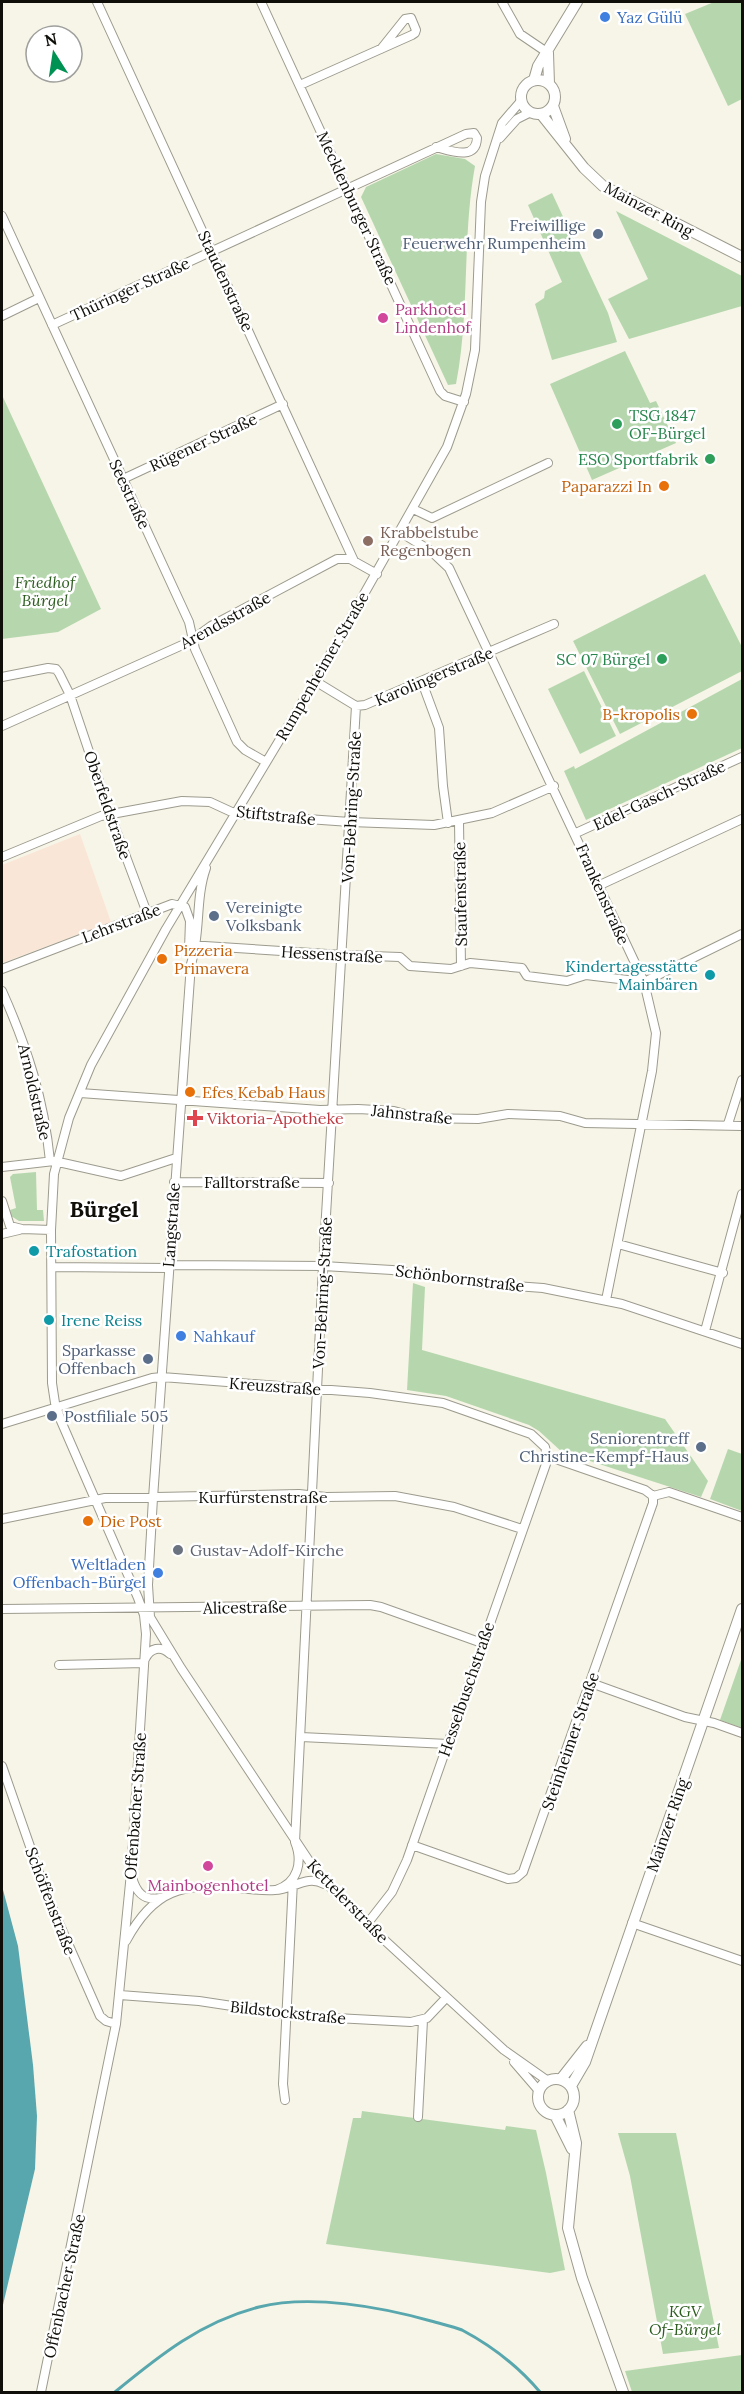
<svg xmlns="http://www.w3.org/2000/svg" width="744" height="2394" font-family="Lora,serif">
  <rect width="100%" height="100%" fill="#f7f5e7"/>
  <path fill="#fae6d7" d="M80 834 111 922 2 963V865Z"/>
  <path fill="#b6d7ae" d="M714 2H742V99L728 106 685 14Z
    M436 154 465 159 475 166C462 238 470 312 456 384L448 385 361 197 366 187Z
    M552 193 608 313 617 342 552 360 535 304 544 298 545 291 562 282 528 205Z
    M616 211 742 276V306L629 339 608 299 648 279Z
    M625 351 650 403 656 401 676 443 592 480 550 384Z
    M2 395 101 609 58 632 2 639Z
    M705 574 742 647V671L620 734 573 641Z
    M584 671 616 736 580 754 548 689Z
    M742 679V748L586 820 564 771 574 766 575 769 592 760Z
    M36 1172 37 1210H43L44 1221H19L11 1216 10 1210 16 1208 10 1177 13 1174Z
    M413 1283 425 1287 422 1350 665 1419 708 1481 701 1497 562 1452 539 1431 529 1425 446 1396 407 1390Z
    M728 1449 742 1454V1511L710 1499Z
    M742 1657V1728L720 1720Z
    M362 2111 505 2130 506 2126 536 2130 546 2173 565 2270 550 2273 326 2244 353 2118H361Z
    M618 2133H676L719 2348 663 2354 630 2176Z
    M742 2355V2392H632L625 2371Z"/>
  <path fill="#58a7ae" d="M2 1886 18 1946 33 2065 37 2116 35 2169 2 2309Z"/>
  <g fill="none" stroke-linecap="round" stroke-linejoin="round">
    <path stroke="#58a7ae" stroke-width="3" d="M115 2392C160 2355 201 2322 259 2307 311 2294 381 2307 431 2321 441 2324 452 2326 462 2330 492 2346 518 2366 540 2392"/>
    <defs>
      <path id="minor" d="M97 2 354 561
        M261 2 440 391 445 396 464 402
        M502 2 520 34 548 53
        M300 85 412 35 415 33 416 30 411 18 405 19 381 49
        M500 138 517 119 529 113
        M2 216 189 622 195 649 237 742 245 750 266 762
        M2 316 39 298
        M52 325 466 134 474 133 477 138C476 161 451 151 436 147
        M123 479 283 404
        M413 509 432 518 548 463
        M400 532 431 551 449 568 644 982 656 1033 652 1071 606 1300
        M2 677 48 668 56 669 59 673 70 695 110 814 147 913
        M315 681 356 706 365 705 554 624
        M422 682 439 728 443 786 448 823
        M2 726 189 642 211 626 337 559H350L377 574
        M459 821 461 966
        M576 833 742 757
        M2 857 101 816 182 801 210 802 236 814 350 822 434 825 492 813 554 786
        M206 868C195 899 201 933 191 964L153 1498 148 1585 150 1617 181 1668 319 1876 367 1924 504 2050 548 2081
        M600 885 742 819
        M189 945 343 955 400 957 410 966 451 969 470 963 522 968 527 976 567 981 586 975 644 982 742 934
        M2 969 172 904 185 907 190 921 189 949
        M2 991C27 1047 44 1099 50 1161
        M80 1093 320 1110 358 1109 394 1111 420 1118 478 1119 508 1114 560 1116 585 1123 742 1126
        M728 1124 742 1080
        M2 1167 54 1161 121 1176 176 1158
        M174 1182 329 1183
        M2 1201 10 1226 22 1229 51 1230
        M2 1234 19 1230
        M618 1244 723 1273
        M168 1265 323 1266 392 1270 486 1284 543 1288 622 1304 742 1344
        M52 1267 168 1268
        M705 1331 742 1194
        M2 1424 152 1378 162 1377 370 1393 443 1403 531 1434 545 1447 547 1456 546 1464 407 1860 392 1892 367 1924
        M653 1496 669 1492 742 1517
        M2 1519 105 1498 299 1494 326 1497 395 1496 454 1507 522 1529
        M2 1609 370 1605 381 1607 482 1643
        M145 1659C150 1648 161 1645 170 1654
        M59 1665 144 1663
        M591 1683 685 1717 714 1723 742 1733
        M301 1737 448 1744
        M2 1766 48 1898 100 2016 106 2021 116 2024
        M412 1845 508 1879 516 1878 523 1872 653 1503V1496L645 1490 547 1456
        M132 1877C136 1892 143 1901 160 1898
        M276 1890C298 1883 303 1862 295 1842L323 1266 356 706
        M632 1923 742 1961
        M126 1941C154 1889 182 1883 238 1888 250 1889 263 1891 275 1890 292 1890 307 1874 324 1884
        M120 1995 199 2001 298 2016 411 2022 427 2018 446 1998
        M514 2062 539 2091
        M285 2100 283 2084 293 1881
        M418 2117 423 2020
        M41 2392 116 2024 131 1873 146 1634 144 1615 138 1598 61 1421 55 1403 52 1383 51 1230 54 1174 69 1118 91 1065 166 929 315 681 447 447 466 394 475 350 481 202 485 176 502 123 521 101"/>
      <path id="tertiary" d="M548 53 549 84
        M521 97a17 17 0 1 1 34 0a17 17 0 1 1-34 0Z
        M534 80 538 66 577 2
        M553 106 565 139
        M541 114 584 168 603 186 742 257
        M561 2079 587 2046
        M538 2097a18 18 0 1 1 36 0a18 18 0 1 1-36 0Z
        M571 2086 585 2062 742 1609
        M568 2110 576 2143 568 2228 582 2278 623 2392
        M555 2115 572 2149"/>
    </defs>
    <use href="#minor" stroke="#9d9b8e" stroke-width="10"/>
    <use href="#tertiary" stroke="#9d9b8e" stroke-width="12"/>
    <use href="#minor" stroke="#fff" stroke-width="8"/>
    <use href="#tertiary" stroke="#fff" stroke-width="10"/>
  </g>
  <g fill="#3f7fe0" stroke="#fff" stroke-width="2">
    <circle cx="605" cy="17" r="6"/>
    <circle cx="181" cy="1336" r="6"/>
    <circle cx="158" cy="1573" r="6"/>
  </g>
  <g fill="#5c6f8a" stroke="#fff" stroke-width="2">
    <circle cx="598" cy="234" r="6"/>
    <circle cx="214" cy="916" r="6"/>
    <circle cx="148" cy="1359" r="6"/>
    <circle cx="52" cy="1416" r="6"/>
    <circle cx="701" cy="1447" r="6"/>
  </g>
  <g fill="#d1479c" stroke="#fff" stroke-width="2">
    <circle cx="383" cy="318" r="6"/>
    <circle cx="208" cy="1866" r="6"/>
  </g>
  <g fill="#2e9e5b" stroke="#fff" stroke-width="2">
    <circle cx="617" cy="424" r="6"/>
    <circle cx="710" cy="459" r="6"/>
    <circle cx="662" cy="659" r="6"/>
  </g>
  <g fill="#e8710a" stroke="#fff" stroke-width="2">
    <circle cx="664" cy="486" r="6"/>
    <circle cx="692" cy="714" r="6"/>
    <circle cx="162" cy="959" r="6"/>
    <circle cx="190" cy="1092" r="6"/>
    <circle cx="88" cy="1521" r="6"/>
  </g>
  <circle fill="#8d6e63" stroke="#fff" stroke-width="2" cx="368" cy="541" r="6"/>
  <g fill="#0f9aa8" stroke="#fff" stroke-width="2">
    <circle cx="710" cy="975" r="6"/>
    <circle cx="34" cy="1251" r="6"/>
    <circle cx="49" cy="1320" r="6"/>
  </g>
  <path fill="#e0444e" stroke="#fff" stroke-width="2" d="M192 1109h6v6h6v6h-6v6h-6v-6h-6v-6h6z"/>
  <circle fill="#6b7280" stroke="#fff" stroke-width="2" cx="178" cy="1550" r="6"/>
  <g text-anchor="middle" stroke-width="5" stroke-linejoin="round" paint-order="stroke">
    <g font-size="16" fill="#366cbe" stroke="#fff" text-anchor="start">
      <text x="617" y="23">Yaz Gülü</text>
      <text x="193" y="1342">Nahkauf</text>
      <text x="146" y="1570" text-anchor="end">Weltladen<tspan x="146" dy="18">Offenbach-Bürgel</tspan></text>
    </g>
    <g font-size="16" fill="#0f0e09" stroke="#fff">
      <text transform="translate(357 208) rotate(65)" y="6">Mecklenburger Straße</text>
      <text transform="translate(649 209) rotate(28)" y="6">Mainzer Ring</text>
      <text transform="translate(226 281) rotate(65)" y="6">Staudenstraße</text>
      <text transform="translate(130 289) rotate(-25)" y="6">Thüringer Straße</text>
      <text transform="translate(203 442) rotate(-25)" y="6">Rügener Straße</text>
      <text transform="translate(130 494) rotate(65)" y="6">Seestraße</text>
      <text transform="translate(225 620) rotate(-29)" y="6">Arendsstraße</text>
      <text transform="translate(322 666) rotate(-60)" y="6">Rumpenheimer Straße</text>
      <text transform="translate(434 676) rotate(-23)" y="6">Karolingerstraße</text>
      <text transform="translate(659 795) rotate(-25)" y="6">Edel-Gasch-Straße</text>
      <text transform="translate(108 805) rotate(71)" y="6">Oberfeldstraße</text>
      <text transform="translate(351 807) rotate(-87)" y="6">Von-Behring-Straße</text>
      <text transform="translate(276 815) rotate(6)" y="6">Stiftstraße</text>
      <text transform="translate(460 894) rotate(-91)" y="6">Staufenstraße</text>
      <text transform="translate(603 894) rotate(66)" y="6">Frankenstraße</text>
      <text transform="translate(121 923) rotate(-21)" y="6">Lehrstraße</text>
      <text transform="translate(332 954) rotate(3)" y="6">Hessenstraße</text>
      <text transform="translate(35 1092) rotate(77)" y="6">Arnoldstraße</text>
      <text transform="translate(412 1114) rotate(6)" y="6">Jahnstraße</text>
      <text x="252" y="1188">Falltorstraße</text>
      <text transform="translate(171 1225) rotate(-86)" y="6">Langstraße</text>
      <text transform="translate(460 1278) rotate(7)" y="6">Schönbornstraße</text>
      <text transform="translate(322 1293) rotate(-87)" y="6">Von-Behring-Straße</text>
      <text transform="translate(275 1386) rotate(4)" y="6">Kreuzstraße</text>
      <text x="263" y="1503">Kurfürstenstraße</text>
      <text transform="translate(245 1607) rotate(-1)" y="6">Alicestraße</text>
      <text transform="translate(466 1689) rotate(-71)" y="6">Hesselbuschstraße</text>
      <text transform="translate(570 1741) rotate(-71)" y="6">Steinheimer Straße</text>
      <text transform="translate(135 1806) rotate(-86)" y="6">Offenbacher Straße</text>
      <text transform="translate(667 1825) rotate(-71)" y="6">Mainzer Ring</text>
      <text transform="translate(51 1901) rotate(69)" y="6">Schöffenstraße</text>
      <text transform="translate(348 1901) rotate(46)" y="6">Kettelerstraße</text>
      <text transform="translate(288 2012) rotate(6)" y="6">Bildstockstraße</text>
      <text transform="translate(64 2286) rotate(-78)" y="6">Offenbacher Straße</text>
    </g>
    <g font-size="16" fill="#4e5e75" stroke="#fff" text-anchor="end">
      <text x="586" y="231">Freiwillige<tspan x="586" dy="18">Feuerwehr Rumpenheim</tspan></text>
      <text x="226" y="913" text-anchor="start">Vereinigte<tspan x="226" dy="18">Volksbank</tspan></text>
      <text x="136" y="1356">Sparkasse<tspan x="136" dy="18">Offenbach</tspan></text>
      <text x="64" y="1422" text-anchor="start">Postfiliale 505</text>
      <text x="689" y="1444">Seniorentreff<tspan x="689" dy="18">Christine-Kempf-Haus</tspan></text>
    </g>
    <g font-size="16" fill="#b23c85" stroke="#fff" text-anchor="start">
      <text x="395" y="315">Parkhotel<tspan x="395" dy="18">Lindenhof</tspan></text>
      <text x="208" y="1891" text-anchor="middle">Mainbogenhotel</text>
    </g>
    <g font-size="16" fill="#27864d" stroke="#fff" text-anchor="end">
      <text x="629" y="421" text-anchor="start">TSG 1847<tspan x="629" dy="18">OF-Bürgel</tspan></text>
      <text x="698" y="465">ESO Sportfabrik</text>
      <text x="650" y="665">SC 07 Bürgel</text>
    </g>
    <g font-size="16" fill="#c56008" stroke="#fff" text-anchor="start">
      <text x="652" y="492" text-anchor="end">Paparazzi In</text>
      <text x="680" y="720" text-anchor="end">B-kropolis</text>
      <text x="174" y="956">Pizzeria<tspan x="174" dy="18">Primavera</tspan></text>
      <text x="202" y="1098">Efes Kebab Haus</text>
      <text x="100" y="1527">Die Post</text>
    </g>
    <g font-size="16" fill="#785e54" stroke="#fff" text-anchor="start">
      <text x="380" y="538">Krabbelstube<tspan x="380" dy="18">Regenbogen</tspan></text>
    </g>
    <g font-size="16" font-style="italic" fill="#2c5d1e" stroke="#fff">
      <text x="45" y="588">Friedhof<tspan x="45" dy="18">Bürgel</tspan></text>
      <text x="685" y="2317">KGV<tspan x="685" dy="18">Of-Bürgel</tspan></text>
    </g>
    <g font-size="16" fill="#0d838f" stroke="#fff" text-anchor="start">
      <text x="698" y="972" text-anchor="end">Kindertagesstätte<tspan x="698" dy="18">Mainbären</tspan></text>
      <text x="46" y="1257">Trafostation</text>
      <text x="61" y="1326">Irene Reiss</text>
    </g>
    <g font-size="16" fill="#be3a42" stroke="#fff" text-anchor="start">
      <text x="207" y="1124">Viktoria-Apotheke</text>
    </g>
    <g font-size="16" fill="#5b616d" stroke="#fff" text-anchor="start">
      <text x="190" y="1556">Gustav-Adolf-Kirche</text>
    </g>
    <g font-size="22" font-weight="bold" fill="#0f0e09" stroke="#fff">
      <text x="104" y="1217">Bürgel</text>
    </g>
  </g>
  <rect width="744" height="2394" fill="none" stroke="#0f0e09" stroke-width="6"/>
  <g transform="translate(54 54) rotate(348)"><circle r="28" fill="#ffffff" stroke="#9f9f9d" stroke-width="1.5"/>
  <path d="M0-4.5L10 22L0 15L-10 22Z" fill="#009252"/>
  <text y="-9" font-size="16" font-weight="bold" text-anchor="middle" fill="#0f0e09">N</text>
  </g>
</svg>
